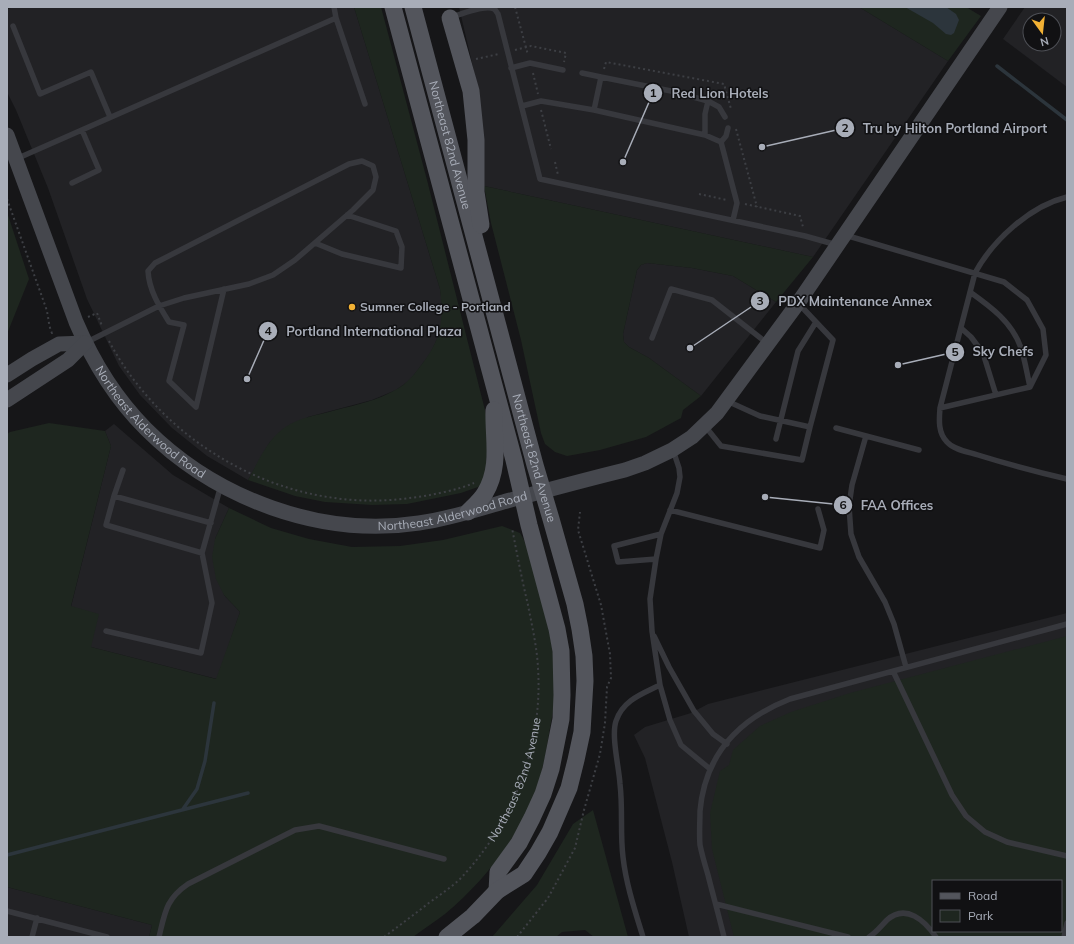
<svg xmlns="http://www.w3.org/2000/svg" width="1074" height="944" font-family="Mulish,sans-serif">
  <rect width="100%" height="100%" fill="#161618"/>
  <path fill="#222225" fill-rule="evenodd" d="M14 7H354L440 289 443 311 440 333 430 354 410 380 396 390 372 400 308 417 270 442 248 480 207 456 172 428 140 395 119 366 87 299 48 188 16 110 7 92V9Z
    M459 7H859L948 61 813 257 484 186 479 93Z
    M1025 7H1067V87L1003 39ZM1030 20H1054V44H1030Z
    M647 263 692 268 733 276 776 302 701 396 649 358 629 347 624 342 623 334 637 270 641 265Z
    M114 424 173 475 229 508 215 539 224 595 240 612 217 679 91 647 71 607 111 446 105 431Z
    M1067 613V937H689L672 862 645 758 634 735 645 727 691 713 708 704ZM933 881H1061V931H933Z
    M7 887 152 925 149 937H7Z"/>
  <path fill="#1e261f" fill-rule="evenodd" d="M354 7H381L427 180 489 426 485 481 478 487 461 493 407 504 372 505 325 502 295 496 248 480C258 462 267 440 284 428 299 417 319 415 336 410 356 405 379 400 397 389 406 384 412 377 419 368 441 340 444 324 440 289Z
    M859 7H966L981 16 948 61Z
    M484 186 813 257 776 302 733 276 692 268 647 263 641 265 637 270 623 334 624 342 629 347 649 358 701 396 683 410 681 418 646 437 600 450 567 456 555 452 545 444 541 433 521 340 491 223Z
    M7 212 29 279 7 334Z
    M49 423 105 431 111 446 71 606 99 614 91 647 216 679 240 612 224 595 216 579 212 557 215 539 229 508 271 528 309 539 352 547 400 546 443 540 502 526 520 533 524 540 529 552C539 593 553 635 556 677 557 695 552 716 549 734 546 753 542 775 535 793 517 840 483 882 445 914 435 922 423 929 413 937H149L152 925 7 887V434L10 432Z
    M1067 636V937H734L712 849 710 813 720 771 729 765 733 750 760 726 791 712 850 693ZM933 881H1061V931H933Z
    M593 810 628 937H594L585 930 562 932 556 937H492L537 885 573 824Z"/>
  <path fill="#2c353c" d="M905 7H946L956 14 959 20 954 33 951 35 946 34 933 23Z"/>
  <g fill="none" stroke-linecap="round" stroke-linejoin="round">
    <path stroke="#2c353c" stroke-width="3.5" d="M997 66 1067 120
      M183 809 197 789 205 761 214 703
      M7 855 248 793"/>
    <g stroke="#3d3f44" stroke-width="2" stroke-dasharray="2 3" stroke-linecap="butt">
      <path d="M515 7 528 55"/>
      <path d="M515 50 531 46 566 53 564 62"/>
      <path d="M476 59 499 54"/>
      <path d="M604 69 606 62 724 84 731 109"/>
      <path d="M533 73 538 94"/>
      <path d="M541 110 551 149"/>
      <path d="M736 129 757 207"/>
      <path d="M555 162 558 175"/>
      <path d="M699 194 727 200"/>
      <path d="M7 199 46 308C49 317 48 325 52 333L53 332"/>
      <path d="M745 204 800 216 803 227"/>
      <path d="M88 317 97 313 102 326"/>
      <path d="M109 341C166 448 289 515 410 498 428 496 458 490 474 483"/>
      <path id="s1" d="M384 937C400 925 415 914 430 902 440 895 450 888 459 880 513 824 543 746 538 668 537 647 532 626 528 605 522 580 517 554 512 528"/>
      <path d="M517 937 548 898 575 848 584 810 600 754 605 723 607 687 611 678 610 654 601 605 578 530 580 512"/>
    </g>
    <path stroke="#37383d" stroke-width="5.5" d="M334 7 336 18
      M452 17C461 14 486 4 494 9 496 10 497 13 498 14L540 179 805 236 837 245
      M13 26 40 94 91 72 110 117
      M511 68 530 63 563 70
      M582 73 601 77
      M708 101 719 107 725 117
      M522 106 541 101 594 110 601 77 671 91 708 101 705 114V135L594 110
      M705 135 721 142 737 203 733 220
      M721 142 726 136 728 128
      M16 159 336 18 365 104
      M72 183 99 170 82 130
      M845 235 1004 282 1027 300 1043 329 1046 355 1030 387 940 408 975 273C993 240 1030 206 1067 197
      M315 243 342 254 401 268 402 247 396 231 347 215
      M970 292C991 307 1012 322 1021 348 1025 360 1027 374 1030 387
      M961 328 971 337 983 353 996 395
      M652 338 671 289 712 300 768 344
      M87 342 159 306 184 298 249 284 273 275 295 260 353 210 373 190 376 177 373 166 362 161 349 164 155 263 148 271C149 290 159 306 169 322L184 325 169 381 196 407 224 289
      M727 401 760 416 810 427 833 340 799 304
      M940 408C939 420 938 433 947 442 954 450 969 452 978 455 1007 464 1037 472 1067 479
      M705 426 721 446 802 460 810 427
      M836 428 919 450
      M866 436 852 485 849 506 851 534 859 557 885 602 894 624 906 667
      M776 439 798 351 816 322
      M673 450 679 468 680 477 677 493 661 534 656 559 650 599 652 631 660 685 670 720 681 745 710 769
      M114 496 123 470
      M670 510 820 548 824 530 818 509
      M211 523 114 496 106 525 202 553 221 485
      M656 559 618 562 614 546 661 534
      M106 631 201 653 212 603 202 553
      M654 636 669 667 694 711 713 734 727 744
      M893 671 952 795 966 816 985 832 1007 842 1067 856
      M716 904 848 937
      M7 911 107 937
      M32 937 37 918
      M159 937C165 912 166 899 188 884L295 830 319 826 444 859
      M643 937C635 911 626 884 623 857 620 833 623 809 620 784 619 767 611 736 616 721 623 700 642 694 660 685
      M724 937C719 916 713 895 708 875 705 865 702 855 700 845 699 834 700 822 700 811 705 755 739 719 790 699L1067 624
      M869 937C877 932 881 926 887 920 906 903 925 921 936 937
      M1064 937 1067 923"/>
    <g stroke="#45474d" stroke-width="15">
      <path id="s2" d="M7 135 76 322C93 362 115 398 146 429 216 499 321 538 419 523 448 519 476 510 503 502 544 491 584 480 625 470L645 463 672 450 692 437 717 413 798 303 1000 7"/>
      <path d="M7 375 32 359 59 344 85 343"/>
      <path d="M7 400 68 360 85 343"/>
    </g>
    <g stroke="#53555c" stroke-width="17">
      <path d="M393 7 514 460 529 525 557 629 561 651 562 695 561 719 551 769 543 794 532 818 519 843 498 872 497 891"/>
      <path id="s3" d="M413 7 535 465 551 519 575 604 580 629 584 656 585 681 582 732 576 760 569 788 550 832 538 853 524 874 497 891 473 916 447 937"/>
      <path d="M450 18 471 91 476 140V192L481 225"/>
      <path d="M468 512C474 506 481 500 485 493 501 466 493 439 494 410"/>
    </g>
  </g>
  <circle fill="#f2b134" stroke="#111113" stroke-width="1.5" cx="352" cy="307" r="4"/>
  <g text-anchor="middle" stroke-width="3" stroke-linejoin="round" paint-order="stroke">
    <g font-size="12" fill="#a8adb8" stroke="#111113">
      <text dy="4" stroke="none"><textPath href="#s3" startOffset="143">Northeast 82nd Avenue</textPath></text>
      <text dy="4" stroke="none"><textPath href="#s2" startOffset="326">Northeast Alderwood Road</textPath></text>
      <text dy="4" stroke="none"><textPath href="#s3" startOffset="467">Northeast 82nd Avenue</textPath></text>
      <text dy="4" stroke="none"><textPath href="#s2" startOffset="662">Northeast Alderwood Road</textPath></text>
      <text dy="4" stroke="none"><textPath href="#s1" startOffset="211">Northeast 82nd Avenue</textPath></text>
    </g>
    <g font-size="12" font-weight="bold" fill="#a8adb8" stroke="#111113" text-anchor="start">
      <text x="360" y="311">Sumner College - Portland</text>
    </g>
  </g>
  <path fill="none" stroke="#a8adb8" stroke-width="1.5" d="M623 162L653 93M762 147L845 128M690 348L760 301M247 379L268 331M898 365L955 352M765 497L843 505"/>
  <g fill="#a8adb8" stroke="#111113" stroke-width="1.5">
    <circle cx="623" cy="162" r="4"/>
    <circle cx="762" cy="147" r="4"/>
    <circle cx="690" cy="348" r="4"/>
    <circle cx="247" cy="379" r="4"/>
    <circle cx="898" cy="365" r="4"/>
    <circle cx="765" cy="497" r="4"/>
    <circle cx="653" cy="93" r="10"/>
    <circle cx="845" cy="128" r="10"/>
    <circle cx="760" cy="301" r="10"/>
    <circle cx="268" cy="331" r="10"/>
    <circle cx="955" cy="352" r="10"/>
    <circle cx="843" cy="505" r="10"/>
  </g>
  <g font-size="12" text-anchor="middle" font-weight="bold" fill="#111">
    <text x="653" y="97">1</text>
    <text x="845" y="132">2</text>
    <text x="760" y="305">3</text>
    <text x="268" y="335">4</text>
    <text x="955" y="356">5</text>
    <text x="843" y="509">6</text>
  </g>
  <g font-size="13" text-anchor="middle" font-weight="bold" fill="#a8adb8" stroke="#111113" stroke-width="3" stroke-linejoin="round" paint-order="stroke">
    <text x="720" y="98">Red Lion Hotels</text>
    <text x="955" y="133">Tru by Hilton Portland Airport</text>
    <text x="855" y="306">PDX Maintenance Annex</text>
    <text x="374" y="336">Portland International Plaza</text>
    <text x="1003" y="356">Sky Chefs</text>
    <text x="897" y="510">FAA Offices</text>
  </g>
  <rect width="1074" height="944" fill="none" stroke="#a8adb8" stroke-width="16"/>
  <rect x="932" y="880" width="130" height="52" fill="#111113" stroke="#4d4f55"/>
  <rect x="940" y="893" width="20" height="6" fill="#53555c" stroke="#4d4f55"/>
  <text x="968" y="900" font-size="12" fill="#a8adb8">Road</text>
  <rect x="940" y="910" width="20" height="12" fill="#1e261f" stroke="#4d4f55"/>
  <text x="968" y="920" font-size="12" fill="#a8adb8">Park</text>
  <g transform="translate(1042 32) rotate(165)"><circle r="19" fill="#111113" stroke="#4d4f55"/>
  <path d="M0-3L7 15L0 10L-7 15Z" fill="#f2b134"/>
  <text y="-6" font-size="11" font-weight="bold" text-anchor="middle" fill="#a8adb8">N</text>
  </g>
</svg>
